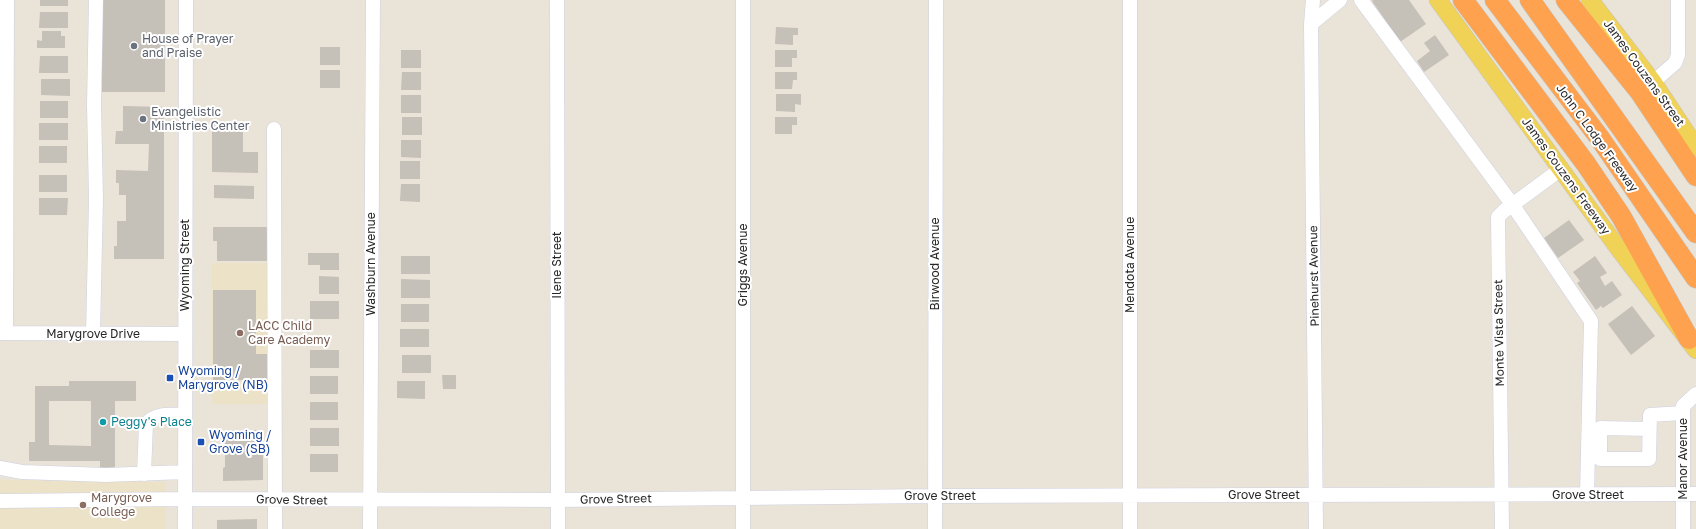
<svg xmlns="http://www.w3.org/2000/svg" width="1696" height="529" font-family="'Golos Text',sans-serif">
  <rect width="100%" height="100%" fill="#eae3d8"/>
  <path fill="#ece2c7" d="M212 263H269V404H212Z
    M0 480 166 482V529H0Z"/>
  <path fill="#c5c0b8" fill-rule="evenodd" d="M40 0H68V6H40Z
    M102 0H165V92H102Z
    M1373 0H1409L1426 24 1400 42 1372 1Z
    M40 12H68V28H39Z
    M776 27 798 28V35H793V45L775 44Z
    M42 31H61V36H65V48H37V40L42 41Z
    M1435 35 1449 55 1424 72 1417 61 1430 51 1424 43Z
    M320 47H340V65H320Z
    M401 50H421V68H401Z
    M775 50H797V58H792V67H775Z
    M40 56H68V73H39Z
    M320 70H340V88H320Z
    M402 72H421V90H401Z
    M775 72H797V80H793L792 89H775Z
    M41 79H70V96L41 95Z
    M776 94H801V105L795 104V112L776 111Z
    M401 95H421V113H401Z
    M40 101H68V118H40Z
    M123 106 164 107V259H114V246H117V221H126V195H119V183H116V170L148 171 149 144H115L116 131H123Z
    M402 117H422V135H402Z
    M775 117H797V125H792V134H775Z
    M212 122H243V152H258V173L212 172Z
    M39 123H68V140H39Z
    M401 140H421V158L401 157Z
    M39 146H67V163H39Z
    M400 161H420V179H400Z
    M39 175H67V192H39Z
    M401 184H420V202L400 201Z
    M214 185 254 186V199L214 198Z
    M39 198H68L67 215H39Z
    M1569 220 1584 240 1558 258 1544 238Z
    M213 227H268V261H217V241H213Z
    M308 253H339V270H320V265H308Z
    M401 256H430V274H401Z
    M1595 256 1607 273 1600 277 1605 286 1612 281 1622 295 1603 308 1601 306 1596 310 1577 283 1580 281 1573 272Z
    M319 276 339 277V294H319Z
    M401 279 430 280V298H401Z
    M213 290H256V354H270V380H213Z
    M310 301H339V319H310Z
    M401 304H429V322H401Z
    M1632 306 1655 336 1631 355 1608 324Z
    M400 329H429V347H400Z
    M310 350H339V368H310Z
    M402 355H431V373H402Z
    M442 375H456V389H443Z
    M310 376H338V394H310Z
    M69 381H136V401H115V471H100V461H29V442H35V386H69ZM49 401H91V446L49 445Z
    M397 381H425V399L397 398Z
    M310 402H338V420H310Z
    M310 428H339V446H310Z
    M225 430H257V437H263V480L223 481V468L225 467Z
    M310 454H338V472H310Z
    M257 519V529H217V520Z"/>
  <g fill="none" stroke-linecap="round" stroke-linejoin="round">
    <defs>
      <path id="minor" d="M557 0 558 529
        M1313 0 1311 24 1316 529
        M1361 0 1512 204 1591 321 1587 495
        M1311 24 1340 0
        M1653 82 1675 63 1678 55V0
        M274 129 275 529
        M0 333 185 334
        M6 333 7 0
        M93 333 96 199 94 105 96 0
        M1649 429 1600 428V459H1649L1650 415 1683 413
        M0 468 22 472 106 475 185 472
        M144 474 146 424C156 412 171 415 185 415
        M0 501 185 499 558 500 935 496 1696 494
        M185 529 186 0
        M370 529 373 0
        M743 529V0
        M935 529 936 0
        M1130 529V0
        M1502 529 1498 217 1504 211 1561 169
        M1683 529V406L1696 394"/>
      <path id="major" d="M1438 0 1618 248 1696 350
        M1590 0 1653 82 1696 147"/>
      <path id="highway" d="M1463 0 1586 164 1621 216 1689 339
        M1495 0 1599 137 1696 278
        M1530 0 1696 233
        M1566 0 1640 92 1696 176"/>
    </defs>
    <use href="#minor" stroke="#cdd0e1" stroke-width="15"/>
    <use href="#major" stroke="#c3c3c3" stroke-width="18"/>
    <use href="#highway" stroke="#c3c3c3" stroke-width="21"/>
    <use href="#minor" stroke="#fff" stroke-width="14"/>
    <use href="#major" stroke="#f0d257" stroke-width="17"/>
    <use href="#highway" stroke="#fea24f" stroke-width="20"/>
  </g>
  <g fill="#6b7280" stroke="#fff" stroke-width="1.5">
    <circle cx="134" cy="46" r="4"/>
    <circle cx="143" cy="119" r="4"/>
  </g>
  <g fill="#8d6e63" stroke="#fff" stroke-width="1.5">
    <circle cx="240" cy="333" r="4"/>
    <circle cx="83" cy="505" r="4"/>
  </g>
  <g fill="#1a4fb4" stroke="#fff" stroke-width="1.5">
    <rect x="166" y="374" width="8" height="8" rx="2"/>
    <rect x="197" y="438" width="8" height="8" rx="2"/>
  </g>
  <circle fill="#0f9aa8" stroke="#fff" stroke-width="1.5" cx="103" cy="422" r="4"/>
  <g text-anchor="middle" stroke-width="4" stroke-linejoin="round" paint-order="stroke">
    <g font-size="12" fill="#5b616d" stroke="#fff" text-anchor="start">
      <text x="142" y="43">House of Prayer<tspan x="142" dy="14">and Praise</tspan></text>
      <text x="151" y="116">Evangelistic<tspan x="151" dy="14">Ministries Center</tspan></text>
    </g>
    <g font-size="12" fill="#272727" stroke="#fff">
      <text transform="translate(1644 73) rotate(54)" y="4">James Couzens Street</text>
      <text transform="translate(1597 138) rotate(54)" y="4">John C Lodge Freeway</text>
      <text transform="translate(1566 176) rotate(54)" y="4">James Couzens Freeway</text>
      <text transform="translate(371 264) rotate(-90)" y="4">Washburn Avenue</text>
      <text transform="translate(935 264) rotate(-90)" y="4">Birwood Avenue</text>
      <text transform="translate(185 265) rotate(-90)" y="4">Wyoming Street</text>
      <text transform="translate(557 265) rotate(-90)" y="4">Ilene Street</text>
      <text transform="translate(743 265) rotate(-90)" y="4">Griggs Avenue</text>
      <text transform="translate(1130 265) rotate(-90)" y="4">Mendota Avenue</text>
      <text transform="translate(1314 276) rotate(-91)" y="4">Pinehurst Avenue</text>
      <text transform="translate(1499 333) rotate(-91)" y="4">Monte Vista Street</text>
      <text x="93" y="338">Marygrove Drive</text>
      <text transform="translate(1683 459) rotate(-90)" y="4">Manor Avenue</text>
      <text x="1264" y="499">Grove Street</text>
      <text x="1588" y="499">Grove Street</text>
      <text x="940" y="500">Grove Street</text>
      <text transform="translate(616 499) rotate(-1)" y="4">Grove Street</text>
      <text transform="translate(292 500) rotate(1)" y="4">Grove Street</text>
    </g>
    <g font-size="12" fill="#785e54" stroke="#fff" text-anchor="start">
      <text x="248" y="330">LACC Child<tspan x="248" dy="14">Care Academy</tspan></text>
      <text x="91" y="502">Marygrove<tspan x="91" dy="14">College</tspan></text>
    </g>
    <g font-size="12" fill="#164399" stroke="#fff" text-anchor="start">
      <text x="178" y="375">Wyoming /<tspan x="178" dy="14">Marygrove (NB)</tspan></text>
      <text x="209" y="439">Wyoming /<tspan x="209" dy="14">Grove (SB)</tspan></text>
    </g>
    <g font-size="12" fill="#0d838f" stroke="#fff" text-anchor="start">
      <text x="111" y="426">Peggy's Place</text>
    </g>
  </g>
</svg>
